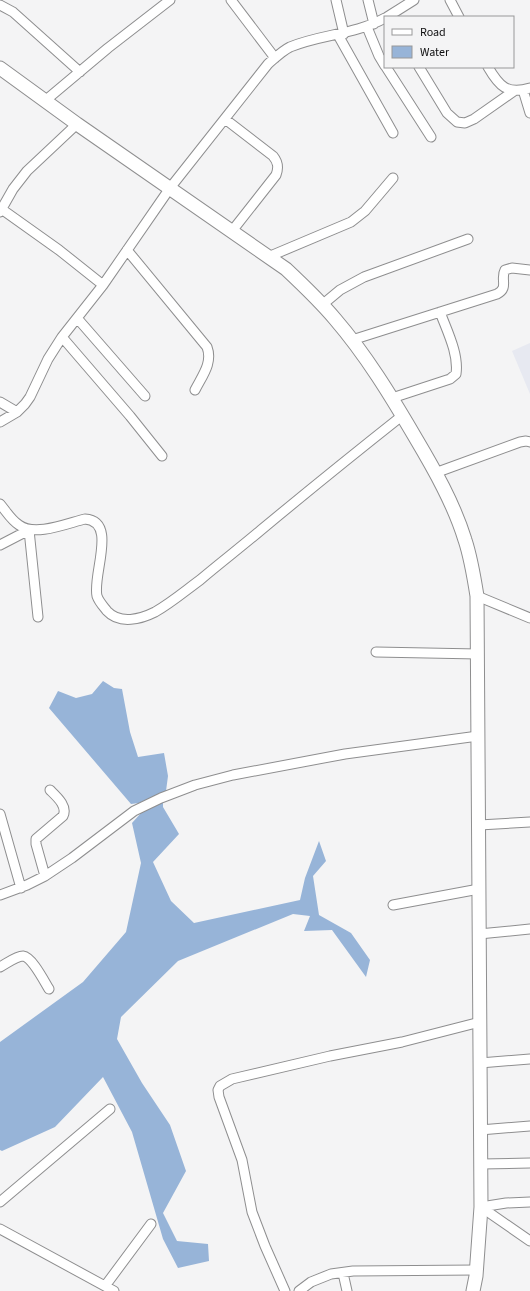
<svg xmlns="http://www.w3.org/2000/svg" width="530" height="1291" font-family="'Source Sans 3',sans-serif">
  <rect width="100%" height="100%" fill="#f4f4f5"/>
  <path fill="#e7e9f1" d="M530 343V394L512 351Z"/>
  <path fill="#97b4d8" d="M103 681 114 688 122 689 130 732 138 757 164 753 168 776 166 791 139 803 131 804 49 708 58 691 76 698 92 694Z
    M163 801V807L179 834 153 862 171 901 194 923 300 900 305 878 319 841 326 861 313 876 319 915 351 933 370 960 366 977 332 930 304 931 310 916 293 914 178 961 121 1017 117 1039 142 1083 170 1125 186 1171 163 1213 177 1241 208 1244 209 1261 178 1268 163 1239 132 1132 103 1077 55 1127 2 1151 0 1150V1042L83 982 126 932 141 863 132 823 141 813Z"/>
  <g fill="none" stroke-linecap="round" stroke-linejoin="round">
    <defs>
      <path id="street" d="M231 0 275 58
        M336 0 344 34
        M368 0 374 24
        M450 0 459 17
        M0 5 13 12 80 72
        M387 17 414 0
        M367 27 379 56 385 66
        M338 35 393 133
        M386 67 431 137
        M419 67 447 113 457 122 465 123 474 119 514 91
        M488 67C499 86 507 95 530 88
        M523 90 530 113
        M46 100 108 48 170 0
        M225 119 273 156C278 162 279 167 276 175L232 231
        M0 208 59 250 103 285
        M0 212 13 189 27 171 77 124
        M127 250 207 347C213 363 202 376 195 390
        M268 257 351 222 365 211 393 178
        M322 305 340 290 364 277 468 239
        M77 318 145 396
        M62 337 130 416 162 456
        M352 340 497 294C509 288 500 279 505 270L512 268 530 270
        M392 398 450 379 456 374C459 354 447 331 440 312
        M0 402 17 412
        M0 422 17 412 25 404 30 397 48 359 62 337 103 285 170 188 268 64C275 58 282 51 290 47 321 34 354 35 385 18
        M435 473 520 442 526 441 530 442
        M0 504C6 511 11 520 19 525 35 537 68 523 85 519 118 521 92 575 97 596 99 602 104 607 107 611 120 625 141 619 155 612 171 603 185 591 200 580 220 563 241 547 261 530 308 491 355 453 403 415
        M0 545 29 530 38 617
        M477 596 530 618
        M376 652 478 654
        M0 814 21 888
        M479 825 530 822
        M45 876 36 844V839L63 816C68 806 56 796 50 790
        M0 895 27 885 45 876 72 858 134 811 161 798 195 785 233 775 345 754 478 736
        M393 905 479 889
        M479 934 530 929
        M0 967C6 964 16 956 23 956 32 957 44 981 49 989
        M480 1063 530 1059
        M480 1130 530 1126
        M481 1164 530 1163
        M0 1202 110 1109
        M481 1207 530 1241
        M481 1207 506 1203 530 1202
        M0 1229 114 1291
        M343 1273 347 1291
        M105 1286 151 1224
        M285 1291 265 1246 252 1212 242 1160 219 1097 218 1090 220 1086 232 1079 330 1056 402 1042 480 1022
        M299 1291 311 1282 331 1274 353 1271 476 1270"/>
      <path id="secondary" d="M0 68 77 124 286 269C303 285 320 301 335 319 366 355 391 396 415 437 434 469 454 504 465 540 471 558 474 577 477 596L481 1207 476 1276 473 1291"/>
    </defs>
    <use href="#street" stroke="#8e8e8f" stroke-width="11"/>
    <use href="#secondary" stroke="#8e8e8f" stroke-width="15"/>
    <use href="#street" stroke="#fff" stroke-width="9"/>
    <use href="#secondary" stroke="#fff" stroke-width="13"/>
  </g>
  <rect x="384" y="16" width="130" height="52" fill="#f4f4f5" stroke="#989899"/>
  <rect x="392" y="29" width="20" height="6" fill="#ffffff" stroke="#989899"/>
  <text x="420" y="36" font-size="12" fill="#0f0f10">Road</text>
  <rect x="392" y="46" width="20" height="12" fill="#97b4d8" stroke="#989899"/>
  <text x="420" y="56" font-size="12" fill="#0f0f10">Water</text>
</svg>
